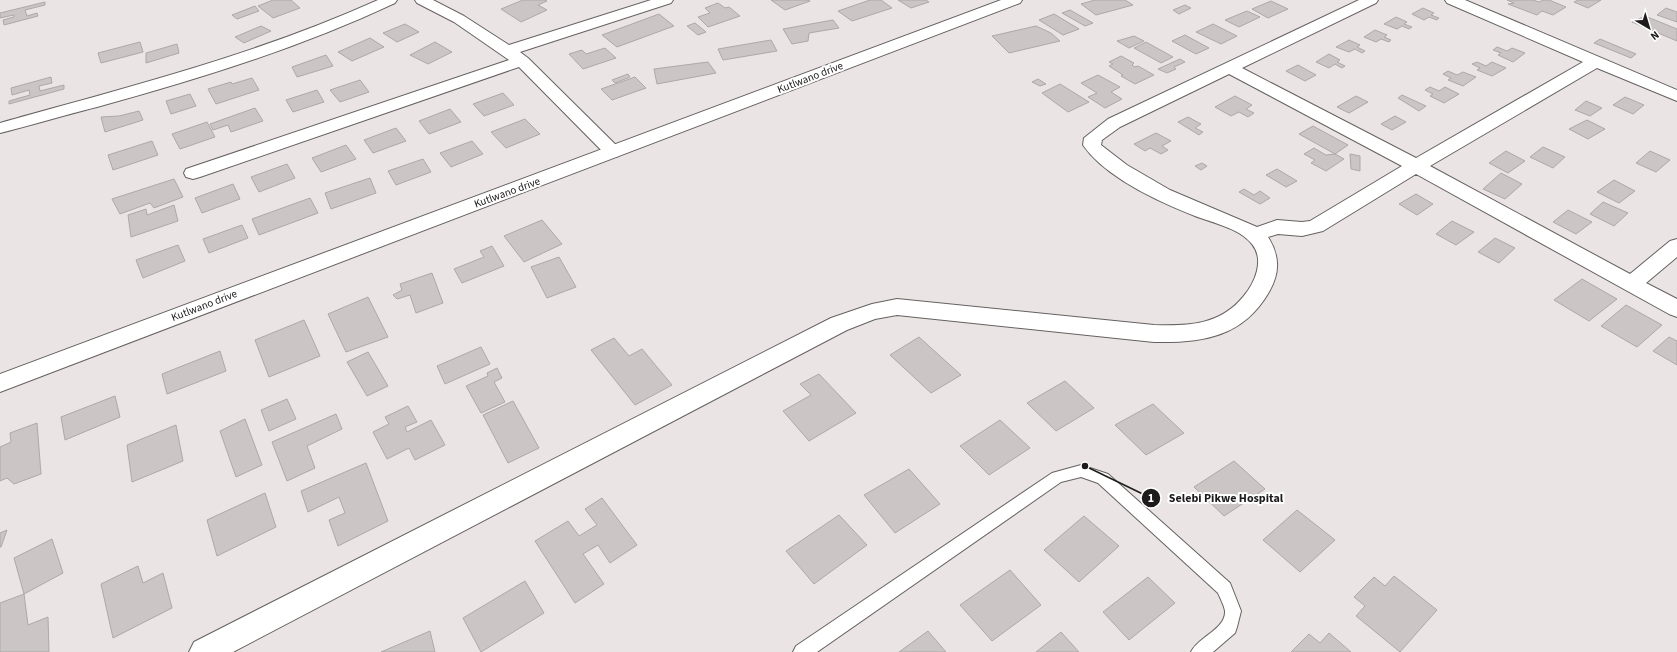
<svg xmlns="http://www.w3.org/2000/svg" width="1677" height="652" font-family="'Source Sans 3',sans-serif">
  <rect width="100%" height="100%" fill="#eae5e4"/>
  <path fill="#cbc5c6" stroke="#ada8a9" d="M273 0H291L300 8 273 18 258 6Z
    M523 0H545L547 1 538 5 547 10 521 22 501 9Z
    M771 0H808L810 1 785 10Z
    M870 0H881L892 8 852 21 838 11Z
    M898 0H926L929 2 911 8Z
    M1095 0H1125L1133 5 1096 15 1081 4Z
    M1507 0H1533L1539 2 1543 0H1549L1566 7 1553 15 1542 11 1537 15 1508 4 1514 3Z
    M1578 0H1601L1588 8 1574 2Z
    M1271 1 1288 9 1268 18 1252 9Z
    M45 2V5L25 10 27 16 37 13 38 16 4 25 3 20 14 17V15L0 18V13Z
    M718 3 725 8 729 7 740 16 708 27 698 17 710 13 705 8Z
    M1185 5 1191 8 1179 14 1173 10Z
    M255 6 259 11 237 19 232 15Z
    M1423 8 1434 13 1431 15 1439 18 1437 20 1429 17 1424 20 1412 14Z
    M1666 8 1677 12V22L1657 15Z
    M1070 10 1093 23 1085 26 1062 13Z
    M1247 11 1260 17 1239 27 1225 20Z
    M659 14 674 26 617 47 602 35Z
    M1054 14 1079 29 1063 35 1039 20Z
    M1645 16 1677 29V41L1632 22Z
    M1396 17 1407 22 1404 24 1412 27 1409 29 1402 26 1397 29 1384 24Z
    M833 20 839 28 809 33 808 41 792 44 783 29Z
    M695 23 706 32 698 35 687 26Z
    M405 24 419 32 397 42 383 33Z
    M1213 24 1237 36 1221 44 1196 32Z
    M261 26 271 31 244 43 235 37Z
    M1036 26 1051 33 1060 41 1009 53 992 36Z
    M1375 30 1387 35 1384 37 1391 40 1389 42 1381 39 1376 42 1364 37Z
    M1185 35 1209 48 1196 54 1172 41Z
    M1134 36 1144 41 1129 48 1117 41Z
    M370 38 384 47 352 61 338 52Z
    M1600 39 1636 54 1631 58 1594 43Z
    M771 40 777 51 723 60 718 49Z
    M1349 40 1360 45 1357 47 1365 51 1362 53 1355 49 1349 52 1336 47Z
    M140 42 143 52 101 63 98 53Z
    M435 42 452 52 428 64 410 55Z
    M1146 42 1173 57 1161 63 1134 48Z
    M177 44 179 53 146 63V53Z
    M1497 47 1507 51 1512 48 1525 53 1513 62 1498 55 1501 53 1493 50Z
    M605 48 616 58 583 69 569 54 582 50 586 54Z
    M1329 54 1340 60 1337 62 1345 66 1342 68 1335 64 1329 68 1316 62Z
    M326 55 333 66 297 77 292 67Z
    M1121 56 1134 63 1132 65 1135 67 1138 66 1154 75 1135 84 1121 76 1123 75 1109 66 1113 64 1109 62Z
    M1180 59 1185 62 1174 67 1176 69 1167 73 1158 69Z
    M708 62 716 73 657 84 654 69Z
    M1477 62 1486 66 1492 62 1506 68 1492 76 1477 70 1480 68 1472 64Z
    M1298 65 1316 75 1305 81 1286 71Z
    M1448 71 1457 75 1463 72 1476 77 1463 86 1448 80 1451 78 1443 74Z
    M628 74 630 77 615 83 612 80Z
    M1098 75 1120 87 1111 92 1122 99 1105 108 1088 97 1097 93 1081 83Z
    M51 77 52 83 39 86 40 91 64 85V89L9 104V101L30 95 29 90 12 95 11 88Z
    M635 77 646 88 612 100 601 89Z
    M252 78 259 90 216 104 208 89 231 82 232 84Z
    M1038 79 1046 84 1040 86 1032 82Z
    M360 80 369 92 340 102 330 90Z
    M1060 84 1089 102 1068 112 1042 93Z
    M1430 87 1439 91 1445 87 1459 94 1444 103 1430 96 1433 94 1425 90Z
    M317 90 324 102 293 112 286 100Z
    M503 93 514 105 484 116 473 104Z
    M190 94 196 106 171 114 166 101Z
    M1402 95 1426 106 1419 111 1398 98Z
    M1235 96 1252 105 1246 109 1254 113 1248 117 1239 112 1231 116 1215 107Z
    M1356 96 1368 102 1349 113 1337 107Z
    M1625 97 1644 105 1633 114 1613 105Z
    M1586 101 1602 108 1590 116 1575 110Z
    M255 108 263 121 231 132 228 125 213 130 210 124Z
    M450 109 461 122 429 134 419 121Z
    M139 111 143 120 105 132 101 117 119 116Z
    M1395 116 1406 122 1392 130 1381 124Z
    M1188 117 1201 124 1195 128 1203 132 1199 135 1178 122Z
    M525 119 540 134 506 148 491 132Z
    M1587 120 1605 129 1588 139 1569 129Z
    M207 122 215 137 180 149 172 134Z
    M1313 126 1348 145 1335 154 1299 134Z
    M396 128 406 141 373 153 364 140Z
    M1156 133 1171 141 1162 146 1168 150 1161 154 1150 148 1145 151 1134 144Z
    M152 141 158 155 113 170 108 155Z
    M472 141 483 154 451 167 440 153Z
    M346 145 356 159 321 172 312 158Z
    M1543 147 1565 157 1553 168 1530 157Z
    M1314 148 1326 155 1335 154 1344 159 1326 171 1311 163 1315 160 1304 154Z
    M1506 151 1525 161 1508 173 1489 163Z
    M1650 151 1670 160 1656 172 1636 163Z
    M1350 154 1360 156V171L1351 169Z
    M423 159 431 172 396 185 388 171Z
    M1202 163 1207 166 1201 170 1195 166Z
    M287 164 295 178 259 192 251 177Z
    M1277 169 1297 181 1286 187 1266 175Z
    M1501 173 1522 184 1505 199 1483 189Z
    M370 178 376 193 331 209 325 193Z
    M174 179 183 197 154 208 150 203 120 214 112 199Z
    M1614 180 1635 191 1619 203 1597 192Z
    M233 184 240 199 202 213 195 198Z
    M1244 189 1254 195 1260 191 1270 198 1260 204 1239 192Z
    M1416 194 1433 204 1417 215 1399 204Z
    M310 198 318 213 259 235 252 219Z
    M1603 202 1628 213 1614 226 1590 214Z
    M174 205 178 221 131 237 128 215 146 209 147 215Z
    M1568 210 1592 222 1576 234 1553 222Z
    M542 220 562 244 524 262 504 236Z
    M1452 221 1474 232 1456 245 1436 234Z
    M242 225 248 238 209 253 203 239Z
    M1495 238 1515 248 1499 263 1478 252Z
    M178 245 185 261 143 278 136 260Z
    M492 246 504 266 462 283 454 269 484 257 480 251Z
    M559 257 576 287 547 298 531 267Z
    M432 273 443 303 416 313 410 295 397 299 393 295 402 290 400 284Z
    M1582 279 1617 299 1589 321 1554 300Z
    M368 297 388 337 346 352 328 314Z
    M1626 305 1662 325 1637 347 1601 326Z
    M304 320 320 356 269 377 255 340Z
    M919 337 961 375 931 393 890 355Z
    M1669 337 1677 341V365L1653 351Z
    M614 338 629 356 642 349 672 385 635 405 591 350Z
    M481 347 490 364 445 384 437 366Z
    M220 351 226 371 167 394 162 374Z
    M368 352 388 386 367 396 347 362Z
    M497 368 502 378 494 382 505 402 481 413 466 386 488 376 487 373Z
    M819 374 856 413 809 441 783 411 811 395 800 384Z
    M1065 381 1094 408 1056 431 1027 403Z
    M115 396 120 417 65 440 61 417Z
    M287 399 296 419 269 431 261 410Z
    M513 401 539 448 508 463 483 415Z
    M1153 404 1184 433 1146 455 1115 425Z
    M408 406 417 422 405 427 407 432 431 420 445 445 415 460 409 448 387 459 373 432 389 424 385 417Z
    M336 414 342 429 307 446 315 468 287 481 272 442Z
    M245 419 262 465 236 477 220 431Z
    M1000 420 1030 448 989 475 960 446Z
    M37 423 41 474 14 484 7 478 0 481V447L11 442 10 433Z
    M176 425 183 461 132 482 127 445Z
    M1234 461 1265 489 1224 516 1194 487Z
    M366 463 388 521 338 546 329 520 345 513 339 497 308 512 301 491Z
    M909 469 940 504 895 533 864 495Z
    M265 493 276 527 217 556 207 520Z
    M602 498 637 545 610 563 598 545 583 554 604 584 575 603 535 541 568 521 579 536 597 525 585 509Z
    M1297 510 1335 540 1300 572 1263 540Z
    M839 515 867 545 814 584 786 551Z
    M1084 516 1119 546 1079 582 1044 550Z
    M7 530 1 547H0V533Z
    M52 539 63 573 24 594 14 558Z
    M138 566 143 583 163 573 172 608 113 638 101 584Z
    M1010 570 1041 605 992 641 960 605Z
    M1394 576 1437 610 1400 652 1356 616 1365 606 1354 597 1374 577 1385 586Z
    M1148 577 1175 603 1129 640 1103 612Z
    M525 581 544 613 481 652 463 618Z
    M24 594 28 625 48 617 49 652H0V603Z
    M430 631 435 652H381Z
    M928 631 946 652H899Z
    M1061 632 1079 652H1036Z
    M1329 633 1351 652H1291L1309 634 1320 643Z"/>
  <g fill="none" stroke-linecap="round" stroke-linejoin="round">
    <defs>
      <path id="service" d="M1081 465 1108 474 1230 583 1241 611 1237 627 1235 633 1213 652H1191C1198 637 1226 629 1225 611 1224 605 1220 598 1218 593L1098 483 1081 477 1061 482 817 652H793L796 646 1052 473Z"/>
      <path id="minor" d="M378 0H397L395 3C299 48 199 79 97 107 65 115 32 125 0 133V123C128 87 256 55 378 0Z
        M415 0H433L464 16 509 45 651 0H673L671 3 520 52 528 58 619 148 622 152 619 156 613 157 607 156 519 67 200 177 193 179 186 177 184 173 186 169 509 60 454 22 417 3Z
        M1359 0H1378L1376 3 1242 68 1416 158 1583 62 1447 3 1445 0H1465L1677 90V101L1597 68 1430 166 1630 274 1670 241 1677 239V257L1646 283 1677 299V317L1669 314 1416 174 1323 231 1302 236 1278 234 1268 237C1280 256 1280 273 1269 292 1243 337 1203 343 1154 342L897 315 875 319 847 330 233 652H189L194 642 831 318 872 304 897 299 1154 325C1189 326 1220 325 1243 297 1255 283 1265 260 1252 244 1239 228 1213 223 1195 216 1159 202 1105 177 1083 145L1084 138 1108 119ZM1229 74 1402 166 1310 221 1302 222 1277 220 1257 227 1170 190 1127 165 1101 145 1102 140 1120 127Z"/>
      <path id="tertiary" d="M1001 0H1022L1020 3 0 392V374Z"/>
    </defs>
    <use href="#service" stroke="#666160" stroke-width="2"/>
    <use href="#minor" stroke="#666160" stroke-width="2"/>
    <use href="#tertiary" stroke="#666160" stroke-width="2"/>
    <use href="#service" fill="#fff" fill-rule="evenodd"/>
    <use href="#minor" fill="#fff" fill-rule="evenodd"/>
    <use href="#tertiary" fill="#fff" fill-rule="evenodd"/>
  </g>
  <g text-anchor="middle" stroke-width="4" stroke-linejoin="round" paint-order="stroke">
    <g font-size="11" fill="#1d1b1b" stroke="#fff">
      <text transform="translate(810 77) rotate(-21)" y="4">Kutlwano drive</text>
      <text transform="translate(507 192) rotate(-20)" y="4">Kutlwano drive</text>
      <text transform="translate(204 305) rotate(-21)" y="4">Kutlwano drive</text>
    </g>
  </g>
  <path fill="none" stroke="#1d1b1b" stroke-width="1.5" d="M1085 466L1151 498"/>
  <g fill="#1d1b1b" stroke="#fff" stroke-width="1.5">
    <circle cx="1085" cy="466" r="4"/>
    <circle cx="1151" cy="498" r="10"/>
  </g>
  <g font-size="12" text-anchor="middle" font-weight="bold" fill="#fff">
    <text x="1151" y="502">1</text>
  </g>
  <g font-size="12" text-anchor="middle" font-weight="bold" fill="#1d1b1b" stroke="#fff" stroke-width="4" stroke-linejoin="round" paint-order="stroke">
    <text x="1226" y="502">Selebi Pikwe Hospital</text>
  </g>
  <g transform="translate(1649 28) rotate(142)" stroke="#ffffff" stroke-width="3" paint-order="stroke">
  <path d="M0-3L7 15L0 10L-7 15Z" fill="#1d1b1b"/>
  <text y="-6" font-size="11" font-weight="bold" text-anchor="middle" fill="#1d1b1b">N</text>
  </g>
</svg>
